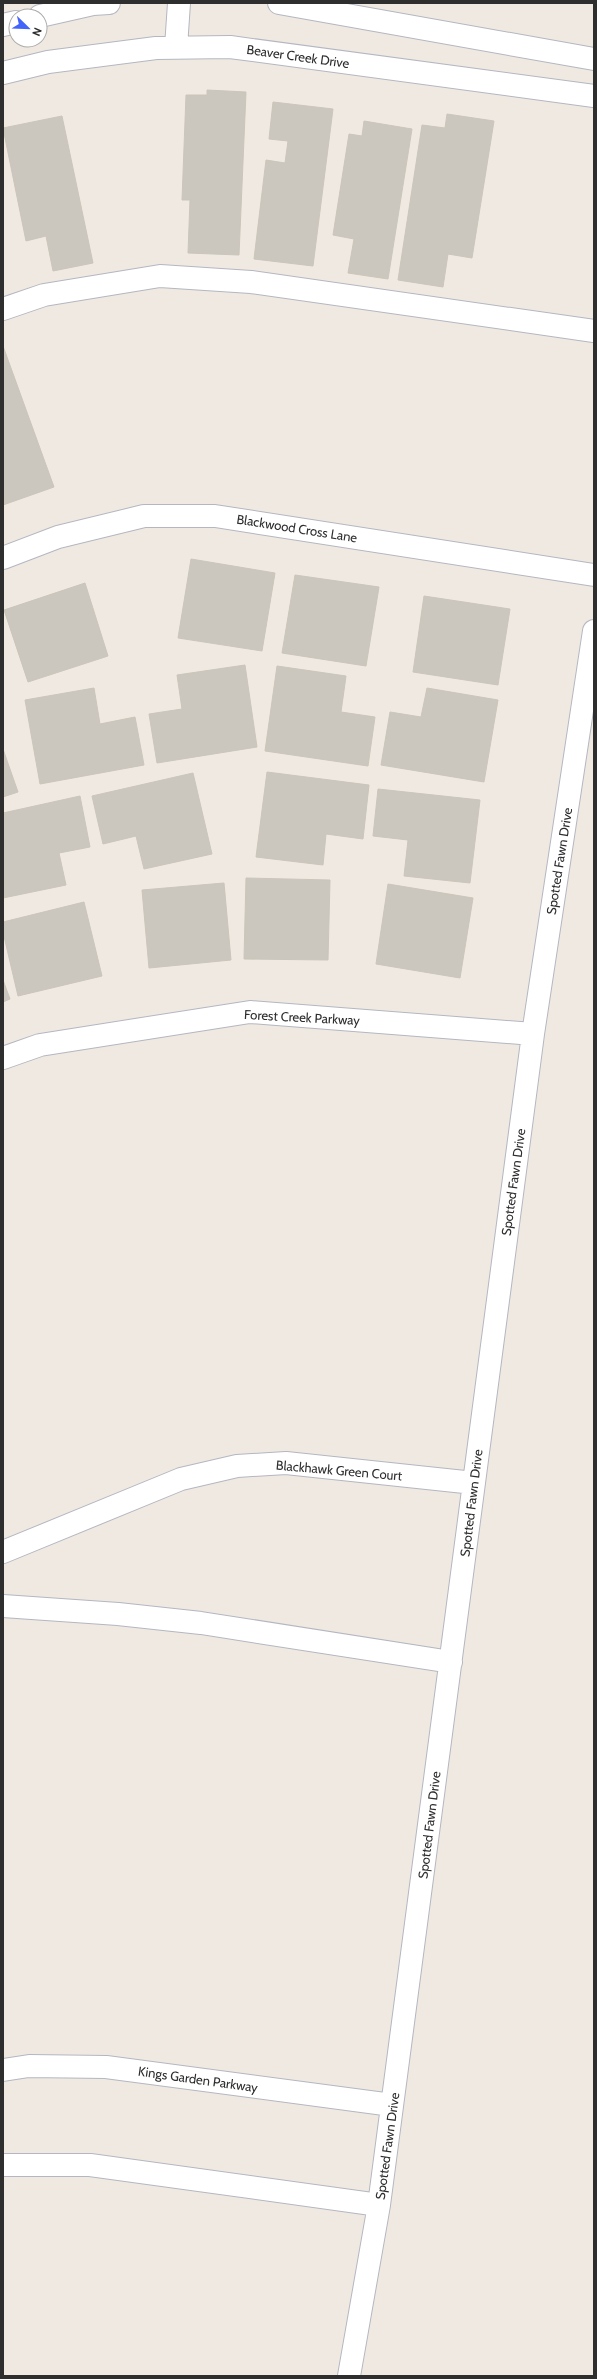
<svg xmlns="http://www.w3.org/2000/svg" width="597" height="2379" font-family="Cabin,sans-serif">
  <rect width="100%" height="100%" fill="#efe9e1"/>
  <path fill="#cbc7bf" stroke="#cbc5ba" d="M207 90 246 92 239 255 188 253 190 200H182L186 95H207Z
    M273 102 333 109 313 266 254 259 266 160 285 163 288 141 269 139Z
    M447 114 494 121 472 258 448 254 443 287 398 280 422 125 445 128Z
    M62 116 93 263 53 271 46 236 26 241 3 128Z
    M364 121 412 129 388 279 348 273 354 239 333 235 349 134 362 136Z
    M3 346 54 487 3 505Z
    M191 559 275 573 262 651 178 638Z
    M295 575 379 587 366 666 282 653Z
    M85 583 108 656 28 682 4 610Z
    M424 596 510 609 498 685 413 672Z
    M245 665 257 747 157 763 149 714 182 709 177 675Z
    M277 666 346 676 341 712 375 717 368 766 265 751Z
    M94 688 100 724 135 717 144 765 40 784 25 700Z
    M427 688 498 700 484 782 381 765 390 712 421 717Z
    M3 749 18 792 3 797Z
    M267 772 369 785 363 839 326 834 323 865 256 857Z
    M193 773 212 854 144 869 136 836 103 844 92 796Z
    M378 789 480 800 470 883 404 876 408 840 373 836Z
    M80 796 90 847 59 853 66 885 3 898V813Z
    M246 878 330 880 328 960 244 959Z
    M224 883 231 960 149 968 142 890Z
    M388 884 473 898 460 978 376 964Z
    M84 902 102 976 18 996 3 932V922Z
    M3 980 10 999 3 1002Z"/>
  <g fill="none" stroke-linecap="round" stroke-linejoin="round">
    <defs>
      <path id="minor" d="M279 3 594 59
        M40 16 93 4 109 3
        M3 25 16 22
        M176 47 179 3
        M3 73 48 62 156 48 230 47 594 96
        M3 309 44 295 160 276 251 282 594 331
        M3 558 58 537 144 516H215L594 575
        M3 1058 40 1045 250 1012 533 1034
        M3 1552 181 1479 237 1466 286 1463 474 1483
        M3 1606 118 1614 201 1623 451 1662
        M3 2070 29 2066 106 2067 392 2105
        M3 2165H90L379 2205
        M349 2376 379 2205 533 1034 594 631"/>
    </defs>
    <use href="#minor" stroke="#b4b7c1" stroke-width="24"/>
    <use href="#minor" stroke="#fff" stroke-width="22"/>
  </g>
  <g text-anchor="middle" stroke-width="3" stroke-linejoin="round" paint-order="stroke">
    <g font-size="13" fill="#2e2e2e" stroke="#fff">
      <text transform="translate(298 56) rotate(8)" y="5">Beaver Creek Drive</text>
      <text transform="translate(297 528) rotate(9)" y="5">Blackwood Cross Lane</text>
      <text transform="translate(559 861) rotate(-81)" y="5">Spotted Fawn Drive</text>
      <text transform="translate(302 1017) rotate(3)" y="5">Forest Creek Parkway</text>
      <text transform="translate(513 1182) rotate(-82)" y="5">Spotted Fawn Drive</text>
      <text transform="translate(339 1470) rotate(5)" y="5">Blackhawk Green Court</text>
      <text transform="translate(471 1503) rotate(-83)" y="5">Spotted Fawn Drive</text>
      <text transform="translate(429 1825) rotate(-83)" y="5">Spotted Fawn Drive</text>
      <text transform="translate(198 2079) rotate(8)" y="5">Kings Garden Parkway</text>
      <text transform="translate(387 2146) rotate(-82)" y="5">Spotted Fawn Drive</text>
    </g>
  </g>
  <rect width="597" height="2379" fill="none" stroke="#2e2e2e" stroke-width="8"/>
  <g transform="translate(28 28) rotate(113)"><circle r="19" fill="#ffffff" stroke="#ababab"/>
  <path d="M0-3L7 15L0 10L-7 15Z" fill="#4264fb"/>
  <text y="-6" font-size="11" font-weight="bold" text-anchor="middle" fill="#2e2e2e">N</text>
  </g>
</svg>
